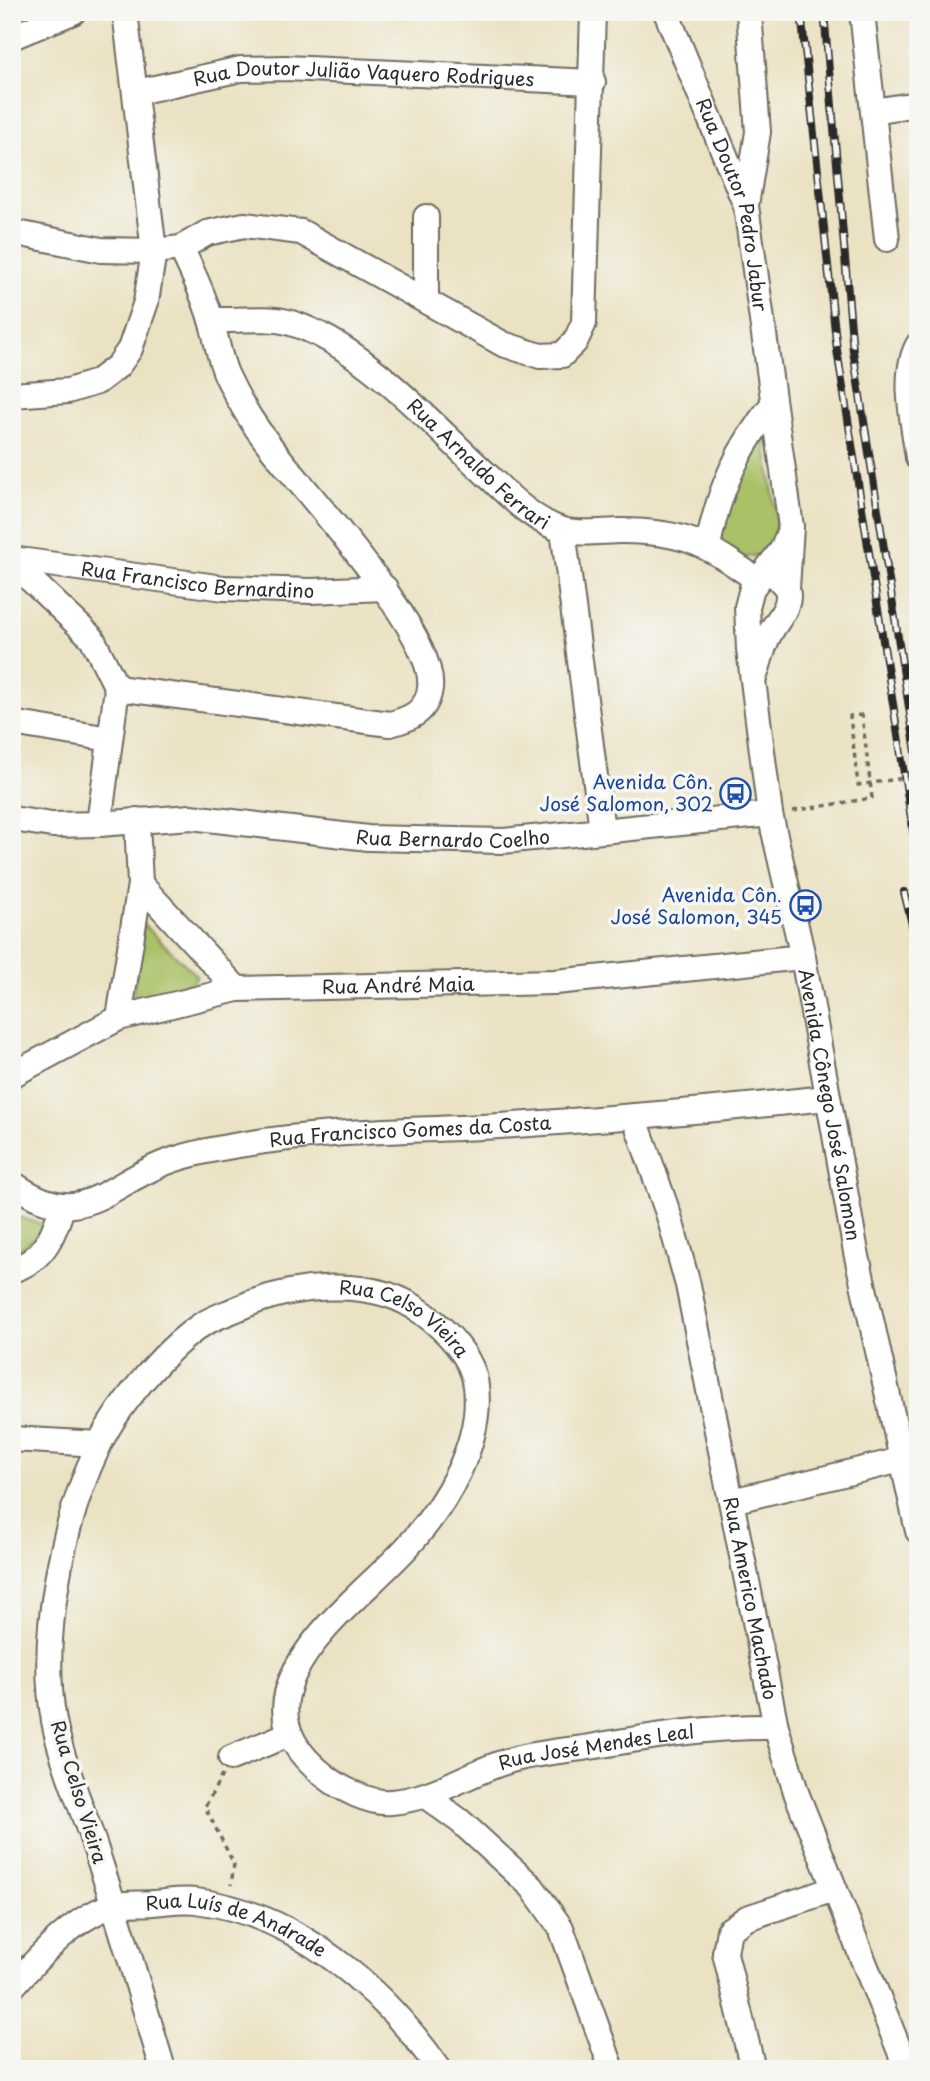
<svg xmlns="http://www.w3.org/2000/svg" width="930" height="2081" font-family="'Playpen Sans',sans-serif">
  <rect width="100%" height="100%" fill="#f6f6f2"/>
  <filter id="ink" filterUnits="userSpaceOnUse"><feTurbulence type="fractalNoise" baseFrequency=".0143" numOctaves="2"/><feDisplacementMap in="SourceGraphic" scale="14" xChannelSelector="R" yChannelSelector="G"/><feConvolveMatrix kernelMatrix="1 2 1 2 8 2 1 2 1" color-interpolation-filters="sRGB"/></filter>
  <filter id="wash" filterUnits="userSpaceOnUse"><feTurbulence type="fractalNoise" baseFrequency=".00686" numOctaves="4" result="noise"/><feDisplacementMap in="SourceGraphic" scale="28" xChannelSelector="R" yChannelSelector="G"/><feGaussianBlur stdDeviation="1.57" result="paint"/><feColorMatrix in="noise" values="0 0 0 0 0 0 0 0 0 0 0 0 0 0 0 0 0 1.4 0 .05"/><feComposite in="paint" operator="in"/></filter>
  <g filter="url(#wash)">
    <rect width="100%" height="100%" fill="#ebe2c3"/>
    <path fill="#aac167" stroke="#6a7649" stroke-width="2" d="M763 426 776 513V535L760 555 743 558 722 545 718 528Z
      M143 924 197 976 192 984 138 998 133 996Z
      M12 1215 45 1225 44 1230 12 1256Z"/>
  </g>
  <g filter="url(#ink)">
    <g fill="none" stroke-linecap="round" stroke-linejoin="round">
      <defs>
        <g id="minor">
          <path id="s1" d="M666 12 746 206 791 527 787 588"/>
          <path d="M862 12 887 239"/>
          <path d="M12 37 73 12"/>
          <path id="s2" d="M137 92 241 69 285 68 593 82"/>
          <path d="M873 111 918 104"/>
          <path d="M746 205 758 132 749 12"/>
          <path d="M426 217V299"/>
          <path d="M12 232 101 250 154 251 181 248 207 233 244 225 301 232 503 344 540 356 562 355 575 342 584 323 593 12"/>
          <path id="s3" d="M211 320C236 321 268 316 291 323 363 345 431 424 486 474 507 494 534 522 563 530 579 535 604 531 621 531 685 531 706 544 757 580"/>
          <path d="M918 345C901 376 914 424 918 458"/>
          <path d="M12 395 68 391 97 382 118 366 130 349 146 302 154 251 125 12"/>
          <path id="s4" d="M791 527 782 550 752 588 747 607 749 649 770 814 803 957 856 1252 918 1531"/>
          <path d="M563 530 602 830"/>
          <path d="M708 546C719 489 737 450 773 404"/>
          <path id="s5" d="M12 559 224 588 311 591 385 588"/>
          <path d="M12 562 92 638 117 688 99 824"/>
          <path d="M755 675C760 661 763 645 770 633 778 618 792 607 787 588L777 577"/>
          <path d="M117 688 390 724C410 719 427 712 430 688 437 632 302 490 267 442 252 423 238 399 228 378 218 358 217 337 210 317 203 293 192 271 181 248"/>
          <path d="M12 723 110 739"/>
          <path id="s6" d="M12 819 52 825 99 824 191 817 368 838 503 841 770 814"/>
          <path d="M140 884 237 989"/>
          <path d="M119 1018 140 884 137 820"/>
          <path id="s7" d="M12 1075 119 1018 237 989 555 982 803 957"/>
          <path id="s8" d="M634 1116 669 1216 688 1285 776 1727 797 1795 907 2069"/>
          <path id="s9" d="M12 1183C80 1231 100 1190 162 1164 184 1155 214 1149 239 1145 319 1131 401 1131 482 1127 597 1120 712 1110 827 1098"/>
          <path d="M12 1270C45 1260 53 1235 63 1205"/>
          <path d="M12 1439 99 1444"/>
          <path d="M732 1501 901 1460"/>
          <path d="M231 1758 289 1734"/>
          <path d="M427 1797 460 1821 532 1887 561 1928 612 2069"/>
          <path id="s10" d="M12 1987C38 1958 76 1914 116 1905 128 1903 141 1904 153 1903 167 1902 182 1899 196 1901 298 1914 382 1988 439 2069"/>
          <path id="s11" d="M163 2069C141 1996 120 1922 96 1850 83 1809 62 1763 54 1721 39 1639 62 1522 98 1447 115 1409 163 1352 197 1328 207 1320 222 1315 234 1310 288 1285 373 1274 423 1313 446 1330 473 1357 476 1386 483 1443 445 1505 409 1545 355 1606 218 1693 325 1776 341 1789 370 1804 391 1802 434 1799 467 1773 508 1761 534 1753 563 1751 590 1747 652 1736 712 1726 776 1727"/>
          <path d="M753 2069 725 1953 729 1930 747 1918 834 1889"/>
        </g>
      </defs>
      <use href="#minor" stroke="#6e6b60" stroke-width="28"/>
      <path stroke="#6e6b60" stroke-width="3.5" stroke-dasharray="5 5" stroke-linecap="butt" d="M793 811 872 798 862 715
        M222 1775 205 1807 234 1864 231 1885"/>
      <use href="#minor" stroke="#fff" stroke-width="24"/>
      <defs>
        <path id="rail" d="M801 12 837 350 918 862
          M824 12 853 351 918 765
          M904 892 918 949"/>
      </defs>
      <use href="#rail" stroke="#2b2b2b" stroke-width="8"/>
      <use href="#rail" stroke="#f6f6f2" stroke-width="5" stroke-dasharray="16" stroke-linecap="butt"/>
      <path stroke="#6e6b60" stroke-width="3.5" stroke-dasharray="5 5" stroke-linecap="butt" d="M862 715 850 716 858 785 918 776"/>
    </g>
  </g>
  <defs>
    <symbol id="bus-ring" viewBox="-11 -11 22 22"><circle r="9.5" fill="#f6f6f2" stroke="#1a4fb4" stroke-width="1.5"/><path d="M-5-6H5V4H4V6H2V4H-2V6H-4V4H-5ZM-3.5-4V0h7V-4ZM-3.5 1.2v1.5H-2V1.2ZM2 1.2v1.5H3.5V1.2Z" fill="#1a4fb4"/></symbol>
  </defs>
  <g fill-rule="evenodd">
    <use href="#bus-ring" x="718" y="776" width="35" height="35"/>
    <use href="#bus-ring" x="788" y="888" width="35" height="35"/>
  </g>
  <g text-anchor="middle" stroke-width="7" stroke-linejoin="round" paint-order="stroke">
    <g font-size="19" fill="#2b2b2b" stroke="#f6f6f2">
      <text dy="7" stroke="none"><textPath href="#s2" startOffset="229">Rua Doutor Julião Vaquero Rodrigues</textPath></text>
      <text dy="7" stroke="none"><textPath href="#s1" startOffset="205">Rua Doutor Pedro Jabur</textPath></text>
      <text dy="7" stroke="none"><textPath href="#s3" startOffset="317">Rua Arnaldo Ferrari</textPath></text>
      <text dy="7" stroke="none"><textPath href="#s5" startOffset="187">Rua Francisco Bernardino</textPath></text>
      <text dy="7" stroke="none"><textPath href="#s6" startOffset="443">Rua Bernardo Coelho</textPath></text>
      <text dy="7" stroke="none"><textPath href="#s7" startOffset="404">Rua André Maia</textPath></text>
      <text dy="7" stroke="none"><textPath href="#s4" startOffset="598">Avenida Cônego José Salomon</textPath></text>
      <text dy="7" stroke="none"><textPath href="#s9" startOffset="416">Rua Francisco Gomes da Costa</textPath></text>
      <text dy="7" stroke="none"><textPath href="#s11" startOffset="1026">Rua Celso Vieira</textPath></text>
      <text dy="7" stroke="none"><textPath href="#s8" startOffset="497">Rua Americo Machado</textPath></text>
      <text dy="7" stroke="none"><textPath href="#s11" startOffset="1888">Rua José Mendes Leal</textPath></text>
      <text transform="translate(79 1792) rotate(73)" y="7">Rua Celso Vieira</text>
      <text dy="7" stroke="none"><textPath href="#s10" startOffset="259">Rua Luís de Andrade</textPath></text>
    </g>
    <g font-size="19" fill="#164399" stroke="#f6f6f2" text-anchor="end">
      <text x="713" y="789">Avenida Côn.<tspan x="713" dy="22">José Salomon, 302</tspan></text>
      <text x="782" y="902">Avenida Côn.<tspan x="782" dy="22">José Salomon, 345</tspan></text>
    </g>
  </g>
  <rect width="930" height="2081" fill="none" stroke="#f6f6f2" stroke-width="42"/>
</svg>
